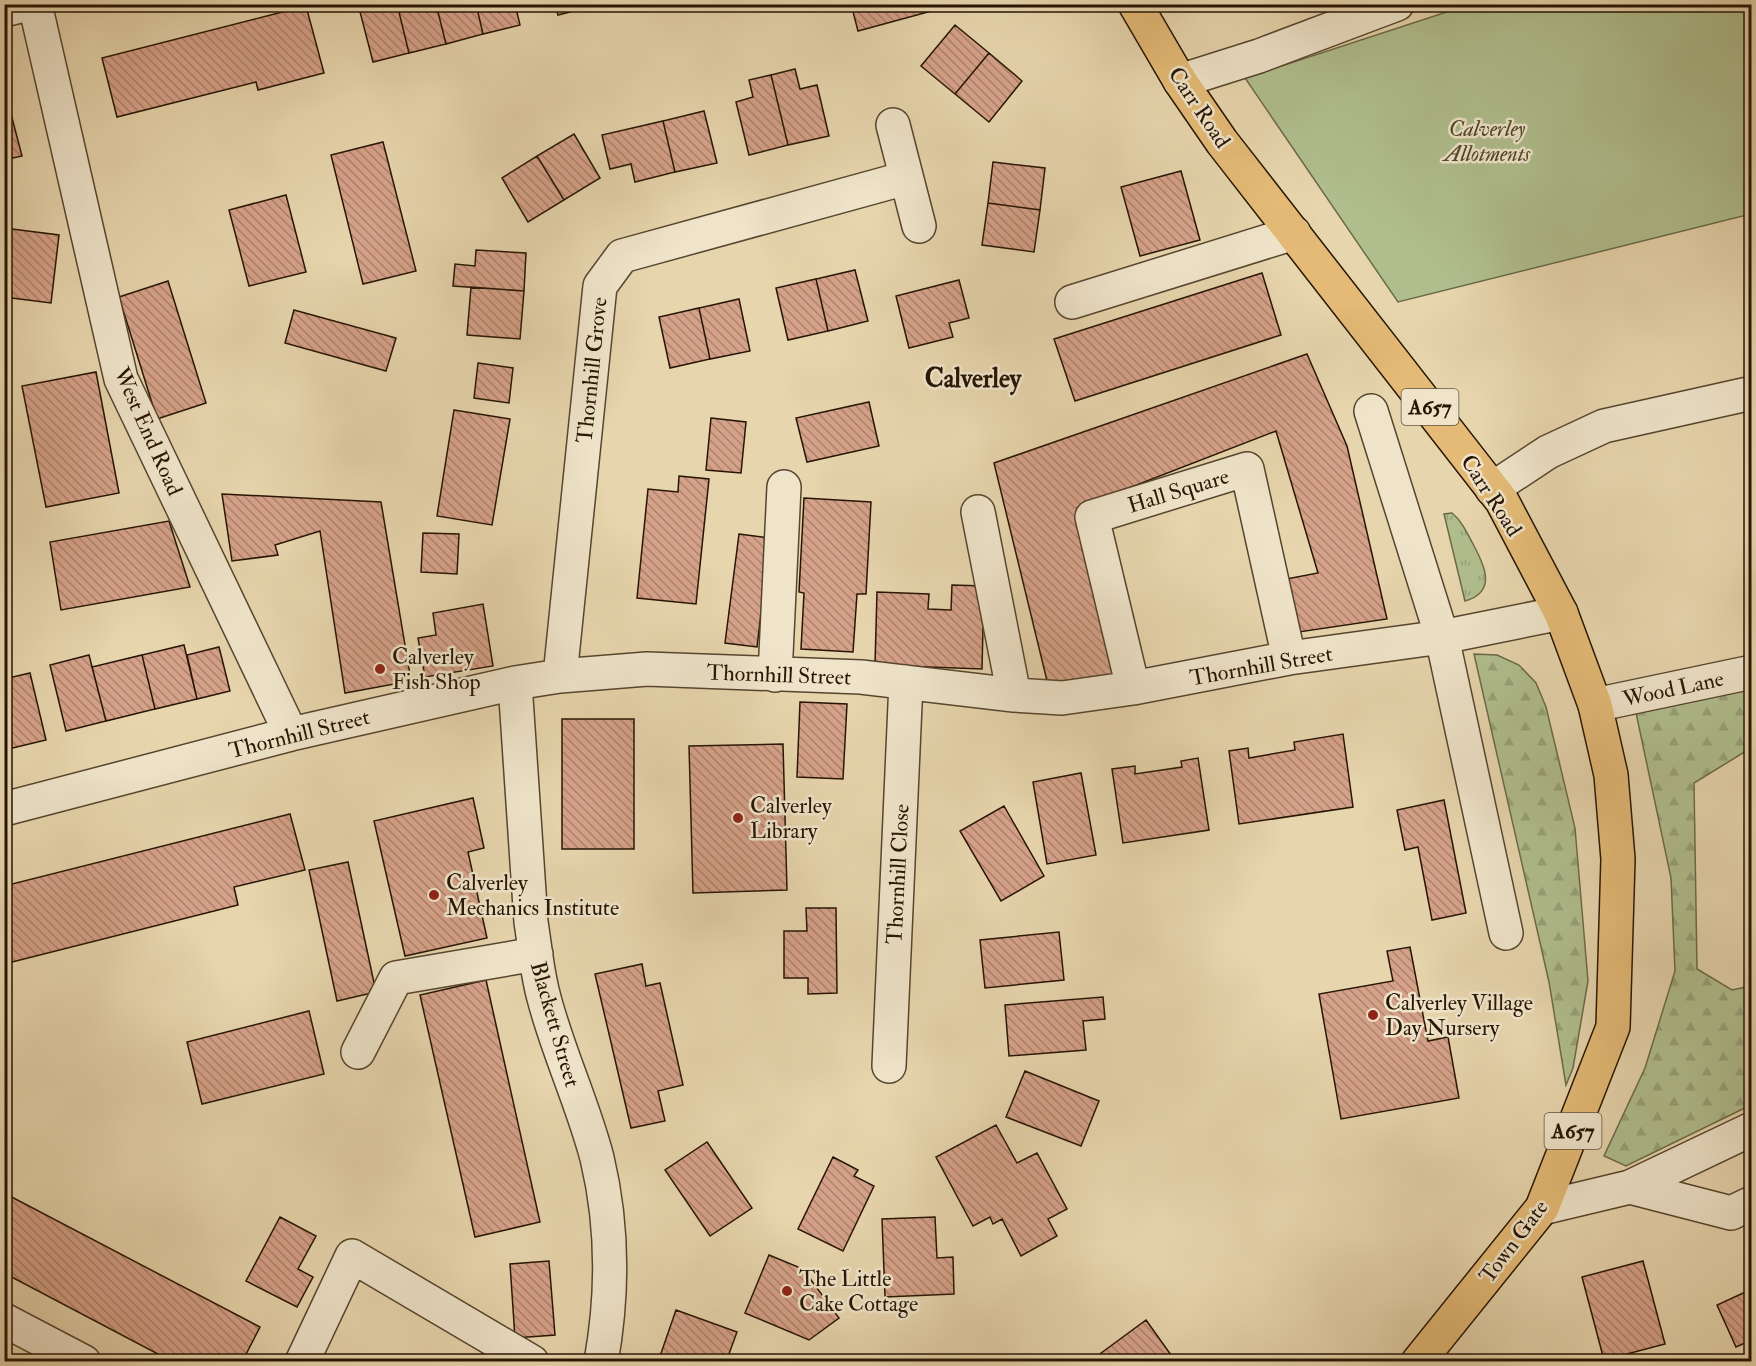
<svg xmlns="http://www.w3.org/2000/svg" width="1756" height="1366" font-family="'IM FELL Double Pica',serif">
  <defs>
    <pattern id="grass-tufts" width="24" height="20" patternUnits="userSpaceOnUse" patternTransform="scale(1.5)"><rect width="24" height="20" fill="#b0be8e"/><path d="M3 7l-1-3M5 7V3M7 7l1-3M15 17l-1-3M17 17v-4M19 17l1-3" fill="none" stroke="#97a279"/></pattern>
    <pattern id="forest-firs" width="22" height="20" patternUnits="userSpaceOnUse" patternTransform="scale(1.5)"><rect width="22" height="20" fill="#b0be8e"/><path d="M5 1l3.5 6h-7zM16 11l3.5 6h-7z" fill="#97a279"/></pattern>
    <pattern id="building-back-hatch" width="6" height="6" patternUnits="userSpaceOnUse" patternTransform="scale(1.5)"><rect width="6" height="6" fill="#d6a189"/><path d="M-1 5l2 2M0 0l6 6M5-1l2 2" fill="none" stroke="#ad826e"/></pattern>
  </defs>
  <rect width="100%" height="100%" fill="#e7d5ad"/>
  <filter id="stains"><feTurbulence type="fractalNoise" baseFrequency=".00333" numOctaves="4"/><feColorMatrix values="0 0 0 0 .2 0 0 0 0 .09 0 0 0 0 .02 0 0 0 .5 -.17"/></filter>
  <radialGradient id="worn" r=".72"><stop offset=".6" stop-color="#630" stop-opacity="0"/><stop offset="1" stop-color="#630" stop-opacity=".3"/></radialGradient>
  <path fill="url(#grass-tufts)" stroke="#6b6a49" stroke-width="1.5" d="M1452 513C1462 521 1467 533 1473 544 1485 566 1497 592 1465 601L1444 514Z"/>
  <path fill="url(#forest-firs)" stroke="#6b6a49" stroke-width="1.5" d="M1474 654 1497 655 1519 665 1536 683 1546 707 1575 828 1588 981 1573 1068 1566 1085 1549 982Z
    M1751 687V748L1694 783 1697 969 1732 990 1751 986V1105L1626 1166 1604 1156 1645 1068 1675 971 1671 878 1635 708Z"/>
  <path fill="#b0be8e" stroke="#6b6a49" stroke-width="1.5" d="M1468 5H1751V214L1398 302 1245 78Z"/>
  <path fill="url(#building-back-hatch)" stroke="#261504" stroke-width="1.5" d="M358 4H397L409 53 373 62Z
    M397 4H436L446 44 409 53Z
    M436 4H476L483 34 446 44Z
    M476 4H515L520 25 483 34Z
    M555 4H593L594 6 558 15Z
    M851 4H938L939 9 858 31Z
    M306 6 324 73 258 90 256 82 117 117 102 58Z
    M955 25 989 53 955 94 921 66Z
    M989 53 1022 81 989 122 955 94Z
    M795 69 800 89 817 85 829 136 788 145 771 75Z
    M771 75 788 145 749 155 736 102 753 97 749 80Z
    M4 87 22 156 4 160Z
    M704 111 717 163 675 172 663 121Z
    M663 121 675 172 635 182 631 164 610 169 602 135Z
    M574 134 600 178 564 200 537 156Z
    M383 142 416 271 363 284 331 155Z
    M537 156 564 200 528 222 502 178Z
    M993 162 1045 168 1040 210 988 203Z
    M1181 171 1200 240 1140 256 1121 187Z
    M286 195 306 272 249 286 229 210Z
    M988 203 1040 210 1034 252 982 245Z
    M4 228 59 235 51 303 4 297Z
    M476 250 526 253 524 291 453 286 455 264 475 266Z
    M855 270 868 321 828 331 816 279Z
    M1262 273 1281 335 1075 401 1054 339Z
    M816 279 828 331 788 340 776 288Z
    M959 280 969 318 949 323 953 337 909 348 896 296Z
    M168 281 206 403 157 419 119 297Z
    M471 287 524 291 520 339 467 335Z
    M739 299 750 351 710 359 699 308Z
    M699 308 710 359 670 368 659 317Z
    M294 310 396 338 386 371 285 343Z
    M1307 354 1347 446 1387 619 1292 633 1281 580 1318 573 1276 431 1077 508 1116 679 1050 693 994 463Z
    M478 363 513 368 509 403 474 398Z
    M96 372 119 493 46 507 22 386Z
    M869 402 879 446 807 462 796 418Z
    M454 410 510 419 492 525 437 516Z
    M711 418 746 422 741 473 706 470Z
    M679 476 709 479 696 604 637 598 648 489 678 492Z
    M222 494 381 502 411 681 345 693 320 531 275 545 278 555 232 561Z
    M804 498 871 502 866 594H857L853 652 801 649 804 593 799 592Z
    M169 521 190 587 61 610 50 542Z
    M423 533 459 534 457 574 421 572Z
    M739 534 770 538 757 647 725 643Z
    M952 585 984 586 982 669 875 665 877 592 929 594 928 609 951 610Z
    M483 604 493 666 425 677 418 638 436 635 433 613Z
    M184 645 197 699 155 709 142 655Z
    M219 647 230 691 197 699 187 655Z
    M89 655 106 721 66 731 50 665Z
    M142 655 155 709 106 721 92 667Z
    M30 673 46 740 4 750V679Z
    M800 702 847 704 843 779 797 777Z
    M562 719H634V849H562Z
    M1343 734 1353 807 1239 824 1229 751 1248 748 1249 758 1295 750 1294 742Z
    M783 744 787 890 693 893 689 746Z
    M1198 758 1209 830 1123 843 1112 769 1135 766V774L1182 767 1181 761Z
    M1081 773 1096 855 1047 864 1033 782Z
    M473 798 484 848 468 852 487 938 405 956 374 821Z
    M1444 800 1466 913 1432 920 1418 847 1405 850 1397 810Z
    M1004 806 1044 876 1001 901 960 831Z
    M290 814 305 870 234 887 238 905 4 964V886Z
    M348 862 376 992 337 1001 309 870Z
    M806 908H836L837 993 808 994V978H784V931H807Z
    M1059 932 1064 980 985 988 980 940Z
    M1410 947 1428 1041 1448 1037 1459 1098 1341 1119 1319 994 1393 981 1387 951Z
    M642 964 646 986 660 983 683 1085 658 1091 665 1121 631 1128 595 974Z
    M486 980 540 1222 475 1237 420 995Z
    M1103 997 1105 1019 1083 1021 1086 1050 1009 1056 1005 1005Z
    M309 1011 324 1074 202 1104 187 1042Z
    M1025 1071 1099 1101 1081 1146 1006 1117Z
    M996 1125 1017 1163 1037 1153 1067 1209 1048 1219 1057 1236 1021 1256 1002 1219 993 1224 990 1217 973 1226 936 1157Z
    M707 1142 752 1208 710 1236 665 1170Z
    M833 1157 858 1170 854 1176 874 1186 843 1251 798 1229Z
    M4 1193 260 1327 242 1362H173L4 1273Z
    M280 1217 316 1236 298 1269 313 1277 297 1307 246 1281Z
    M935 1217 937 1258 953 1257 954 1294 885 1297 882 1219Z
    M769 1255 803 1269 839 1318 809 1340 745 1313Z
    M549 1261 555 1335 515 1338 510 1264Z
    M1643 1261 1665 1344 1604 1360 1582 1277Z
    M1752 1289V1340L1736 1347 1717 1305Z
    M676 1310 737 1332 726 1362H658Z
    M1146 1320 1176 1362H1089Z"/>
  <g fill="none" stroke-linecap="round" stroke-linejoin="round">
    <defs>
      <path id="minor" d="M35 4 121 379 291 734
        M4 10 28 4
        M1180 81 1259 56 1397 4
        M893 125 919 226
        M1072 302 1294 233
        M1371 411 1442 637 1506 933
        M1492 489 1548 452 1604 426 1752 393
        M978 512 1014 695
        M775 675 784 487
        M560 676 600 286 622 256 906 178
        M515 683 531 922C535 947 537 973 544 998 558 1052 583 1104 597 1158 613 1225 613 1295 601 1362
        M1133 688 1092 517 1247 469 1289 658
        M1595 705 1752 672
        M4 809 291 734 515 683 560 676 647 669 861 677 1014 695 1062 698 1133 688 1289 658 1442 637 1561 613
        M358 1052 396 978 536 954
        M889 1066 906 682
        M1630 1187 1731 1213 1752 1203
        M1542 1208 1630 1187 1752 1129
        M4 1320 84 1362
        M302 1362 352 1256 532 1362"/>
      <path id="major" d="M1135 4 1180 81 1222 142 1502 501 1561 613 1595 705 1611 775 1618 859 1613 1027 1542 1208 1418 1362"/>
    </defs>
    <use href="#minor" stroke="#56452e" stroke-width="36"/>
    <use href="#major" stroke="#261504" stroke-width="36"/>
    <use href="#minor" stroke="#efe4ca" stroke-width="33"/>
    <use href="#major" stroke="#e4ba76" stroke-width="33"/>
  </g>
  <g fill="#8f2418" stroke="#efe4ca" stroke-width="2">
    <circle cx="380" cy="669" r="6"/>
    <circle cx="738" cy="818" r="6"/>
    <circle cx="434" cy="895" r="6"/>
    <circle cx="1373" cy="1015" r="6"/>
    <circle cx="787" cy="1291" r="6"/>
  </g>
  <g text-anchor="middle" stroke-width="5" stroke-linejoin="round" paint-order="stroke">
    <g fill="#efe4ca" stroke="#62533f" stroke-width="1.5">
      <rect x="1401.5" y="389" width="57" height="36" rx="4.5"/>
      <rect x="1544.5" y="1113" width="57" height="36" rx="4.5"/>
    </g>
    <g font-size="21" font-weight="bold" fill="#261504">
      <text x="1430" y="414">A657</text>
      <text x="1573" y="1138">A657</text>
    </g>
    <g font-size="22" fill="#261504" stroke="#efe4ca">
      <text transform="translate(1200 107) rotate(56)" y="8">Carr Road</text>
      <text transform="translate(591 370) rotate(-84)" y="8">Thornhill Grove</text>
      <text transform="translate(149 431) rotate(66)" y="8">West End Road</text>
      <text transform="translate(1178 490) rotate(-17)" y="8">Hall Square</text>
      <text transform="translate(1492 495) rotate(57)" y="8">Carr Road</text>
      <text transform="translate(1261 665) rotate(-10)" y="8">Thornhill Street</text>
      <text transform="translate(779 674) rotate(2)" y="8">Thornhill Street</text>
      <text transform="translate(1673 688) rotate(-12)" y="8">Wood Lane</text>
      <text transform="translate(299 733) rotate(-14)" y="8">Thornhill Street</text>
      <text transform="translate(897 874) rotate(-87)" y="8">Thornhill Close</text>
      <text transform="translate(556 1024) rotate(74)" y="8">Blackett Street</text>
      <text transform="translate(1513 1241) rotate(-53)" y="8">Town Gate</text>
    </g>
    <g font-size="22" font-style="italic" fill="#4f482d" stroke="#efe4ca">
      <text x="1487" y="136">Calverley<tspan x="1487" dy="25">Allotments</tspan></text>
    </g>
    <g font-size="22" fill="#261504" stroke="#efe4ca" text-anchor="start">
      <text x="392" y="664">Calverley<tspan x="392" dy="25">Fish Shop</tspan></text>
      <text x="750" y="813">Calverley<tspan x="750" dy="25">Library</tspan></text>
      <text x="446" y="890">Calverley<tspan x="446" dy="25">Mechanics Institute</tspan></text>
      <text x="1385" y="1010">Calverley Village<tspan x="1385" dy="25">Day Nursery</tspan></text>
      <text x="799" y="1286">The Little<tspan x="799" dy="25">Cake Cottage</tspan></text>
    </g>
    <g font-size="26" font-weight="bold" fill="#261504" stroke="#efe4ca">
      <text x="973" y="387">Calverley</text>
    </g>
  </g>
  <rect width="1756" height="1366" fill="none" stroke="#e7d5ad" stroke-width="24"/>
  <rect x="6" y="6" width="1744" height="1354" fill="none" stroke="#261504" stroke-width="3"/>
  <rect x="12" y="12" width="1732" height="1342" fill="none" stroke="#261504" stroke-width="1.5"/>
  <rect width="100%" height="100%" filter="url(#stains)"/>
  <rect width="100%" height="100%" fill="url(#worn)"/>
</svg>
